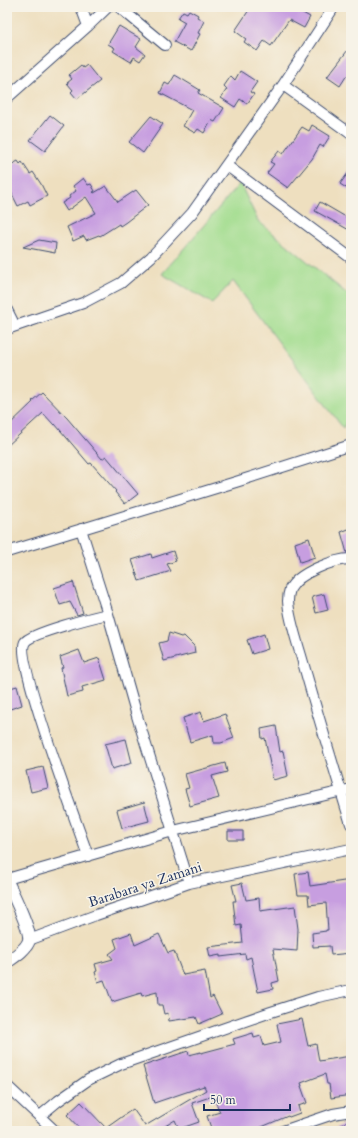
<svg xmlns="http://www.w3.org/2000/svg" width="358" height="1138" font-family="Cardo,serif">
  <rect width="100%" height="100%" fill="#f7f3e8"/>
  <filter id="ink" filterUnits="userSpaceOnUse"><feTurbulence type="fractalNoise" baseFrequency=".025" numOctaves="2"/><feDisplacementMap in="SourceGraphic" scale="8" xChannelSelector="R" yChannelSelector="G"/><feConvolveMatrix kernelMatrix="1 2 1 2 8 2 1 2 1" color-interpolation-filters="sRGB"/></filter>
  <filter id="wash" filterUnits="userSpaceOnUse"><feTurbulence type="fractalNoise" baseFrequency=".012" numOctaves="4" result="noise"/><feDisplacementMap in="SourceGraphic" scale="16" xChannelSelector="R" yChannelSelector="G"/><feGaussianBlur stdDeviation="0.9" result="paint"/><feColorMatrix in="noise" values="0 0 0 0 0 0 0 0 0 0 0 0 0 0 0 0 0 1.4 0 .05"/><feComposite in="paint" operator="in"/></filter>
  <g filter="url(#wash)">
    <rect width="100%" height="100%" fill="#eedfbf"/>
    <path fill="#a3dd8f" stroke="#5f8676" d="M240 183 258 221 351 297V413L343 428 233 281 212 303 162 274Z"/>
    <g id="blocks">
      <path fill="#c79ee0" d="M251 7H292L310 17 304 28 289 20 271 46 264 41 257 51 244 42 246 39 235 31Z
        M189 10 198 15 197 17 204 21 198 33 200 34 191 51 174 42 185 22 178 18 183 11 187 13Z
        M119 26 141 39 136 47 145 54 140 61 134 57 131 62 113 51 115 48 108 44Z
        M351 46V78L347 75 340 86 327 77Z
        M81 65 83 68 87 65 100 81 77 99 71 92 73 90 67 83 72 79 69 75Z
        M240 71 257 82 250 92 254 94 247 104 240 99 235 107 221 98 227 89 224 86 231 76 235 80Z
        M175 75 200 90 198 93 224 108 215 122 211 120 204 133 198 129 195 133 183 126 192 110 160 93 165 83 169 85Z
        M50 115 64 126 45 151 30 140Z
        M151 116 163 124 143 153 129 142Z
        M312 125 330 136 323 147 320 145 312 159 288 188 267 173 274 164 270 162 279 151 283 154 302 127 309 131Z
        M18 161 20 164 22 162 30 174 33 172 41 184 47 196 30 205 28 201 18 206 10 190 7 192V167Z
        M351 169V191L340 184Z
        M83 178 88 185 91 184 95 191 93 192 94 193 106 186 118 202 136 190 148 205 126 222 120 226 119 224 100 236 99 235 86 240 84 236 73 241 67 227 96 213 86 197 67 211 62 203 70 198 69 196 76 191 73 186Z
        M320 202 351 220V231L315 211Z
        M39 240 56 243 55 253 23 247Z
        M42 392 67 418 102 459 106 456 138 494 125 504 115 492 116 491 91 463 89 464 55 424 54 425 43 413 7 446V427L33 402 32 401Z
        M351 528V553H347L341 532Z
        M309 538 315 557 300 562 295 543Z
        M173 551 176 561 167 564 171 571 139 581 132 560 151 554 152 558Z
        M73 582 83 613 77 615 70 602 60 605 54 588Z
        M324 594 328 610 316 613 312 597Z
        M169 633 181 637 184 636 194 646 195 653 164 661 159 643 167 641Z
        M264 634 268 649 252 654 247 640Z
        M79 650 84 663 99 658 106 680 82 687 83 692 67 696 61 668 63 667 60 657Z
        M17 686 22 705 7 710V689Z
        M201 712 204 721 225 714 234 738 221 743H214L213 735 190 742 183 718Z
        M276 726 280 752 283 751 288 776 273 780 265 738 262 739 261 729Z
        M126 739 132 763 112 769 105 744Z
        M225 763 227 772 212 776 219 798 190 806 185 789 189 788 185 774Z
        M43 767 48 788 31 792 26 771Z
        M144 802 149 821 122 828 117 810Z
        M228 831H243V840H228Z
        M308 872 310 886 351 880V953L331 955 330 946 313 947 312 933 326 931V930H328L326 903 309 905 308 895H298L295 874Z
        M242 883 246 900 259 898 260 911 295 906 298 929 297 951 273 949 279 981 272 983 273 989 258 992 251 957 246 959 245 954 220 957V955L210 957 208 947 243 943 241 925 236 926 233 901H236L232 885Z
        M131 933 135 945 159 934 168 953 174 951 183 975 205 971 210 998 213 996 222 1014 199 1024 196 1017 169 1021 168 1013 164 1014 162 1005H158L157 992 142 996 141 993 112 1002 104 980 98 982 95 972 97 971 95 964 113 959 109 954 117 948 114 939Z
        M302 1019 308 1046 316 1044 319 1061 351 1056V1095L331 1098 329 1084H327L325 1074 301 1083 302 1086H301L307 1103 298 1106 300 1113 289 1117 288 1116 252 1131H212L207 1116 220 1112 213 1096 192 1103 199 1122 179 1129 175 1120 157 1131H82L67 1115 81 1102 106 1128 133 1109 145 1126 206 1090 204 1086 154 1103 143 1066 188 1051 189 1055 201 1052V1053L235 1044 233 1039 253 1033 254 1038 261 1036 264 1046 281 1042 277 1024Z
        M351 1118V1131H333Z"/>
    </g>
  </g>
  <g filter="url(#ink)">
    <use href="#blocks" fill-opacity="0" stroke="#3b496d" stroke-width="1"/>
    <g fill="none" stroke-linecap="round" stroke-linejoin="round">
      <defs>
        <path id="minor" d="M81 7 88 26
          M119 7 165 45
          M283 85 351 134
          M7 98 88 26 108 7
          M226 165 351 258
          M7 310 15 326
          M7 329 83 303 121 283 151 257 192 213 283 85 334 7
          M81 529 108 614 137 716 189 883
          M7 552 239 481 351 445
          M351 559C334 559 298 573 290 589 289 592 288 598 288 601 289 620 299 647 304 666 319 719 335 772 351 824
          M88 856C79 829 14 657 25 642 31 633 94 617 108 614
          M7 879 173 831 351 789
          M29 940 96 915 189 883 351 849
          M7 1086 55 1131
          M40 1116 58 1101 88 1080 121 1064 271 1012 318 997 351 990
          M283 1131 333 1114 351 1111"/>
        <path id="tertiary" d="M7 881C12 892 31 930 29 940 27 949 14 957 7 962"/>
      </defs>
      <use href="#minor" stroke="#3b496d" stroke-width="12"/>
      <use href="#tertiary" stroke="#3b496d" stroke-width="14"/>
      <use href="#minor" stroke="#fff" stroke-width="10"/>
      <use href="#tertiary" stroke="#fff" stroke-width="12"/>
    </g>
  </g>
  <g text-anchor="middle" stroke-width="3" stroke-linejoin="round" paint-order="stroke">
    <g font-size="14" fill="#1b2f5e" stroke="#f7f3e8">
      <text transform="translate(145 884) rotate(-18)" y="5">Barabara ya Zamani</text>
    </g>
  </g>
  <rect width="358" height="1138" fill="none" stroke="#f7f3e8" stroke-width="24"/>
  <path d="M204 1104v6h86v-6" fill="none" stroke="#1b2f5e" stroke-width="2"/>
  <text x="210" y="1104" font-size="12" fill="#1b2f5e" stroke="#f7f3e8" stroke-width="3" paint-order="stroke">50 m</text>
</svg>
